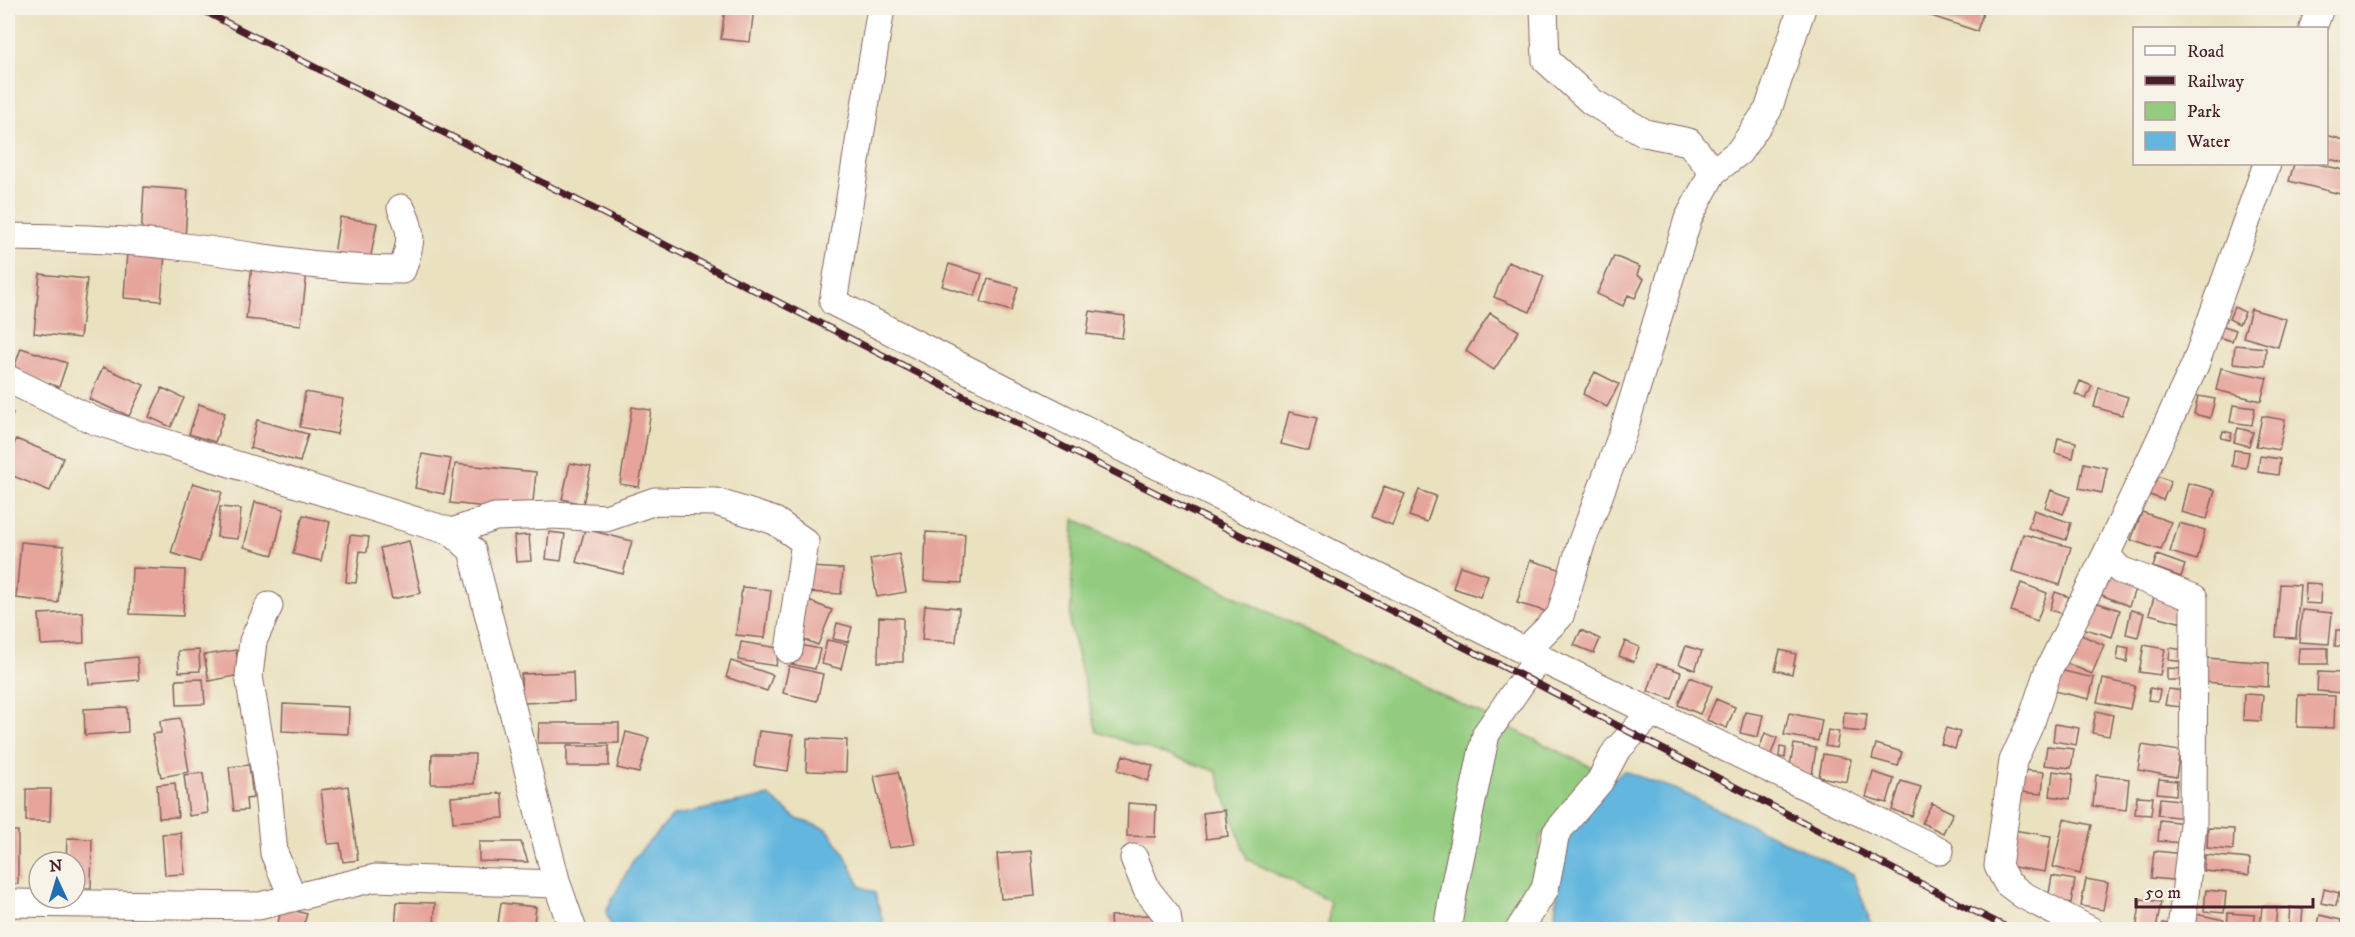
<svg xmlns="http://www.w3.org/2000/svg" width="2355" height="937" font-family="'IM FELL DW Pica',serif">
  <rect width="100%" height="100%" fill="#f7f3e8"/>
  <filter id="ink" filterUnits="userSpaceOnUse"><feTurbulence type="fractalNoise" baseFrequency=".0167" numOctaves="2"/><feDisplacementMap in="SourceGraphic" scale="12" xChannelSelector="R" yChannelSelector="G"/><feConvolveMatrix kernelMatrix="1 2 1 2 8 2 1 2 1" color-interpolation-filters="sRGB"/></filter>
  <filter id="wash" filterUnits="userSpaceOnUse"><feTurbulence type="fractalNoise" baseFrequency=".008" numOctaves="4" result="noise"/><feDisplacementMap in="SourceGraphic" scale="24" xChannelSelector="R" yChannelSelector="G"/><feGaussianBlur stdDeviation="1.35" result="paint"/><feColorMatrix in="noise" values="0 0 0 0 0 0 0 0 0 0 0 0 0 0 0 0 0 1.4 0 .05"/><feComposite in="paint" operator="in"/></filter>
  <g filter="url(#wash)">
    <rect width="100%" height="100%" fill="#eae1bf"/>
    <path fill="#93cc7f" stroke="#6e7655" stroke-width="1.5" d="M1074 519 1598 770 1540 837 1537 929H1328L1330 901 1247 859 1216 771 1097 732 1070 626Z"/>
    <path fill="#63b7df" stroke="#566b85" stroke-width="1.5" d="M1624 771 1675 789 1853 874 1873 929 1553 930 1565 831 1585 801Z
      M769 796 797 819 827 829 844 853 860 886 875 893 883 922V929H612L606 911 635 857 673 816Z"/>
    <g id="blocks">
      <path fill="#e6a49b" d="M725 8H754L750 42 721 39Z
        M1907 8H1967L1983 13 1977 31Z
        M2326 135 2348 141V164L2326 158Z
        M2294 164H2318L2348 171V196L2289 181Z
        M144 187 188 190 185 240 141 238Z
        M340 217 377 223 369 266 333 260Z
        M127 251 165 254 161 301 124 298Z
        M1614 256 1640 267 1637 275 1644 279 1635 298 1628 295 1623 306 1597 294Z
        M1508 262 1544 276 1530 312 1494 297Z
        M949 264 982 274 975 296 942 286Z
        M252 265 307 271 301 325 246 319Z
        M40 274 87 279 80 338 34 333Z
        M988 279 1018 287 1011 311 981 302Z
        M2234 307 2245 312 2239 324 2229 319Z
        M2251 309 2286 319 2278 347 2243 337Z
        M1090 311 1125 316 1122 338 1087 334Z
        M1490 313 1519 331 1494 370 1466 351Z
        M2221 325 2236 330 2232 341 2218 337Z
        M2235 345 2266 348 2265 366 2233 363Z
        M21 348 67 363 59 387 13 371Z
        M103 367 144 385 129 416 89 399Z
        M2221 368 2267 378 2261 401 2216 390Z
        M1595 372 1619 384 1607 407 1583 394Z
        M2080 381 2092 386 2086 399 2075 394Z
        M162 388 184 398 171 427 149 417Z
        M2099 388 2128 397 2122 415 2094 407Z
        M305 392 343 399 337 434 300 427Z
        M2198 396 2215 399 2210 418 2194 414Z
        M199 404 225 413 215 442 189 434Z
        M2233 405 2255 408 2252 425 2230 422Z
        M632 407 651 410 639 487 620 484Z
        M8 412 13 413 8 429Z
        M1289 412 1317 418 1309 451 1281 444Z
        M2262 416 2285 420 2279 450 2256 446Z
        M257 420 308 434 300 462 250 448Z
        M2238 428 2253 432 2249 446 2234 442Z
        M2223 431 2232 433 2230 440 2221 438Z
        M2058 438 2076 442 2073 458 2055 453Z
        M16 439 63 458 50 491 8 474V460Z
        M2234 450 2249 452 2246 468 2232 466Z
        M422 454 451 459 444 494 415 488Z
        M2260 456 2280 459 2278 475 2258 472Z
        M570 463 591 467 583 504 562 499Z
        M2084 463 2107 468 2102 493 2079 488Z
        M455 464 536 472 532 512 450 503Z
        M2154 475 2171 481 2163 500 2147 494Z
        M193 483 222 492 200 562 171 553Z
        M2188 483 2215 490 2207 519 2181 512Z
        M1384 486 1405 494 1392 525 1372 517Z
        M1419 490 1436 496 1427 522 1409 516Z
        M2051 490 2070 497 2063 514 2045 507Z
        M255 502 284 509 273 555 244 547Z
        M220 507 241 509 238 539 217 537Z
        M2034 510 2071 523 2066 540 2028 528Z
        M2142 512 2171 522 2161 550 2131 540Z
        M303 515 330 522 321 561 293 554Z
        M2179 523 2205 530 2197 560 2170 552Z
        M585 529 632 541 623 574 576 562Z
        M549 532 565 534 561 561 546 559Z
        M926 532 965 534 962 583 924 581Z
        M2023 534 2071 547 2060 585 2012 571Z
        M350 535 369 537 367 552 360 551 356 583 346 582Z
        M529 535 531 561 516 562 514 536Z
        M409 541 421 593 392 599 380 548Z
        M21 542 64 546 58 603 16 598Z
        M899 554 906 592 877 597 870 559Z
        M2157 555 2185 565 2181 577 2153 567Z
        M1530 560 1562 570 1548 612 1517 603Z
        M1460 566 1488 575 1480 597 1453 588Z
        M810 567 843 569 841 594 808 592Z
        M132 568 185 570 183 616 130 614Z
        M2108 573 2137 584 2129 606 2099 594Z
        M2021 583 2047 593 2037 621 2011 611Z
        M2306 583 2321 584 2320 604 2305 603Z
        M2280 584 2300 585 2296 638 2276 637Z
        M742 587 771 590 765 638 736 635Z
        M2055 592 2069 597 2063 614 2050 610Z
        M2155 594 2187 604 2182 623 2149 614Z
        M806 600 832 610 818 645 793 635Z
        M2088 600 2120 610 2112 637 2079 627Z
        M925 605 959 608 956 642 922 640Z
        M2131 610 2144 613 2138 637 2126 634Z
        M2302 610 2332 613 2329 644 2299 642Z
        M83 612 84 643 41 645 39 614Z
        M879 617 903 618V662H878Z
        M837 623 852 627 848 642 833 639Z
        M1581 630 1600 639 1594 653 1574 645Z
        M2336 630H2348V647L2335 646Z
        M2079 634 2104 645 2092 674 2066 663Z
        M827 640 847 644 841 669 822 664Z
        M1625 641 1639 647 1634 662 1619 656Z
        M741 642 779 648 776 666 738 660Z
        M795 644 820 649 815 669 791 664Z
        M2144 645 2165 649 2160 675 2139 672Z
        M1686 646 1702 651 1695 670 1679 664Z
        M2119 646 2129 648 2127 662 2117 660Z
        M2170 648 2185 650 2184 662 2169 660Z
        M2299 648H2328V664H2298Z
        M199 650 200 671 179 672 178 651Z
        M236 650 240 675 209 681 204 655Z
        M1780 650 1796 654 1792 674 1775 670Z
        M137 657 139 680 89 684 87 662Z
        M2207 658 2269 663 2268 687 2205 682Z
        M731 661 773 675 767 691 726 677Z
        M1657 664 1681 672 1672 699 1648 691Z
        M789 666 823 674 817 701 783 693Z
        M2167 668 2184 669V680H2167Z
        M2055 669 2094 678 2089 699 2050 690Z
        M573 672 574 701 522 703 521 674Z
        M2318 672 2342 673V693L2317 691Z
        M1690 677 1712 686 1700 714 1678 705Z
        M203 679 205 704 177 705 176 680Z
        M2103 679 2135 686 2130 709 2097 702Z
        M2150 688 2160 690 2158 701 2148 700Z
        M2168 689 2184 691 2181 707 2165 705Z
        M2244 694 2263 695 2261 721 2243 720Z
        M2298 695 2335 696 2334 728 2297 727Z
        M1716 699 1735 707 1727 728 1707 720Z
        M283 704 349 707 348 734 282 731Z
        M127 707 128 732 85 735 84 709Z
        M2096 711 2113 715 2109 736 2092 733Z
        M1745 712 1763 715 1758 737 1740 733Z
        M1844 712 1867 714 1865 732 1843 730Z
        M1789 713 1822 720 1818 741 1784 735Z
        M180 718 189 772 161 777 152 734 161 733 160 721Z
        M539 723H619V743H538Z
        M2055 724 2079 728 2076 745 2053 741Z
        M1946 728 1960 732 1955 749 1941 744Z
        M1828 730 1839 732 1836 748 1825 746Z
        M759 731 793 735 788 771 754 766Z
        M626 732 649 738 639 773 617 768Z
        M1765 733 1777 738 1770 757 1758 752Z
        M807 738 847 740 846 772 806 771Z
        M1794 744 1816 748 1812 775 1789 771Z
        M1876 744 1902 752 1898 766 1872 759Z
        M2142 745 2180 751 2176 777 2138 770Z
        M567 746H609V766H567Z
        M2047 746 2074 749 2071 768 2044 765Z
        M1780 747 1786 748 1785 758 1779 757Z
        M432 754H475L474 784H431Z
        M1823 754 1851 759 1847 782 1819 777Z
        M1123 755 1153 766 1148 781 1118 770Z
        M249 765 253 798 246 799 247 810 234 811 229 767Z
        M2022 770 2044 772 2042 794 2020 792Z
        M2053 771 2073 774 2070 799 2050 796Z
        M898 772 915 844 889 848 874 776Z
        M1873 772 1894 779 1887 803 1866 797Z
        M203 773 208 813 189 816 184 775Z
        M2096 775 2129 779 2126 810 2093 806Z
        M2159 779 2177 781 2176 795 2157 793Z
        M1901 781 1921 787 1912 816 1892 810Z
        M175 783 178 817 159 818 157 785Z
        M348 786 358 860 343 862 340 843 328 844 321 790Z
        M26 789H51L50 821H26Z
        M502 793 504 818 453 822 451 797Z
        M2137 796 2153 797 2151 815 2135 814Z
        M2160 798 2189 801 2187 818 2158 815Z
        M1128 803 1156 805 1155 837 1127 836Z
        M1932 803 1953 813 1943 833 1922 823Z
        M1225 810 1228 836 1206 839 1203 813Z
        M2064 819 2092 825 2080 874 2053 867Z
        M2160 820 2185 823 2183 843 2158 841Z
        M2208 828 2234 829 2233 850 2207 848Z
        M2013 830 2051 836 2045 872 2007 866Z
        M8 831H18V884H8Z
        M181 833 185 874 165 875 162 834Z
        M67 838 92 839 91 888H75V862H66Z
        M479 842H521L528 862 479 861Z
        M1031 851 1035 896 1001 899 997 854Z
        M2154 851 2186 854 2183 881 2151 878Z
        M2205 855 2250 859 2249 875 2204 871Z
        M2052 876 2075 880 2071 903 2048 899Z
        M2086 879 2108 883 2103 910 2081 906Z
        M2324 889 2339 893 2336 906 2321 903Z
        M2206 890 2226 892 2224 913 2204 911Z
        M2141 899 2161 902 2156 930H2136Z
        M397 902 435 903 434 930H395Z
        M501 903 536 907 533 930H497Z
        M2262 906 2277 908 2275 929 2260 927Z
        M282 907 307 914 302 930H276Z
        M2290 907 2303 909 2301 930H2288Z
        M2228 913 2255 915 2254 930H2227Z
        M2196 914 2224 920 2222 930H2193Z
        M1158 915V930H1111L1110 916Z
        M2320 915 2341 920 2339 930H2317Z
        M2163 923 2177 926V930H2161Z"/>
    </g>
  </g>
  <g filter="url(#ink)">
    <use href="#blocks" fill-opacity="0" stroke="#82635f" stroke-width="1.5"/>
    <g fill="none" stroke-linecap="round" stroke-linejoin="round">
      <defs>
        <path id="street" d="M881 8 833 302 1525 651 1940 851
          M1544 8 1546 60 1592 102 1645 133 1689 142 1713 172
          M2313 28 2320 8
          M8 237C66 238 126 239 185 247 257 256 329 270 402 270 411 244 414 233 401 208
          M8 379 95 421 452 532 472 550 557 884 375 878 259 906 8 903
          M452 532 495 517 553 515 606 518 655 501 716 502 775 521 805 542 789 650
          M269 606 253 641 249 676 268 792 274 853 293 898
          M1525 651 1560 616 1581 544 1623 432 1688 219 1713 172 1739 152 1768 110 1802 8
          M1134 858 1147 890 1167 915 1169 930
          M557 884 573 930
          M1447 930 1455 883 1486 734 1539 657
          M1519 930 1545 889 1556 833 1600 781 1616 751 1652 712
          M2090 930 2023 895 2007 883 1998 866 2013 761 2031 722 2048 671 2106 555
          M2181 930 2193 824 2194 598 2120 570 2106 555 2195 365 2267 164"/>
      </defs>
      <use href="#street" stroke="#82635f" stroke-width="29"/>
      <use href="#street" stroke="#fff" stroke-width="27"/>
      <defs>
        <path id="rail" d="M198 8 1060 445 1524 677 1964 906 2012 930"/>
      </defs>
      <use href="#rail" stroke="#4a1f2b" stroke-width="7"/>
      <use href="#rail" stroke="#f7f3e8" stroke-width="4.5" stroke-dasharray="14" stroke-linecap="butt"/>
    </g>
  </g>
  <rect width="2355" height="937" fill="none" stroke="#f7f3e8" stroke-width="30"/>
  <rect x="2133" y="27" width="195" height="138" fill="#f7f3e8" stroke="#b29e9c" stroke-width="1.5"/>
  <rect x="2145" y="46" width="30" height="9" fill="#ffffff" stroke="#b29e9c" stroke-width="1.5"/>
  <text x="2187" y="57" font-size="18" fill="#4a1f2b">Road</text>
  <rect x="2145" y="76" width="30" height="9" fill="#4a1f2b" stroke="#b29e9c" stroke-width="1.5"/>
  <text x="2187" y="87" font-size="18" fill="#4a1f2b">Railway</text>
  <rect x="2145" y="102" width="30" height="18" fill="#93cc7f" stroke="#b29e9c" stroke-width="1.5"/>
  <text x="2187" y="117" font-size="18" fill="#4a1f2b">Park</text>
  <rect x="2145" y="132" width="30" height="18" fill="#63b7df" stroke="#b29e9c" stroke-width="1.5"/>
  <text x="2187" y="147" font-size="18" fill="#4a1f2b">Water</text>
  <g transform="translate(57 880) rotate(356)"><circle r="28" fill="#f7f3e8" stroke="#b29e9c" stroke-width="1.5"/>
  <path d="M0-4.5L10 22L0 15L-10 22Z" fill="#1f6fb2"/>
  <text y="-9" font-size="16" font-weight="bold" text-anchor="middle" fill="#4a1f2b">N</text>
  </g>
  <path d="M2136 898v9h177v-9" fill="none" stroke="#4a1f2b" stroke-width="3"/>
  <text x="2145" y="898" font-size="18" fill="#4a1f2b" stroke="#f7f3e8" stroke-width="4.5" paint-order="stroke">50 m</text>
</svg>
